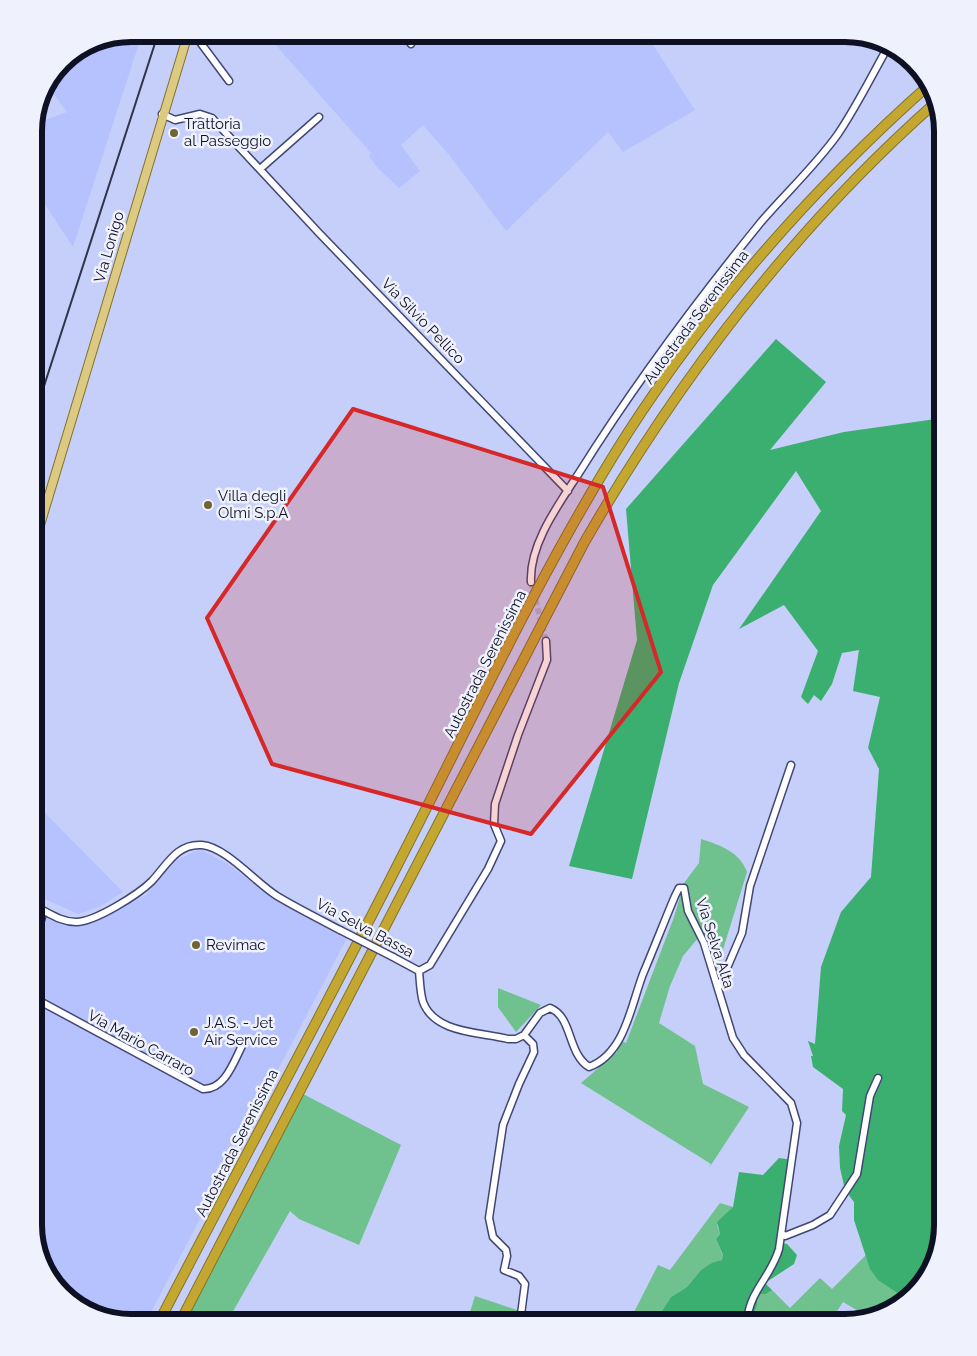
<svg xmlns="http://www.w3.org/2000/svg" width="977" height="1356" font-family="Raleway,sans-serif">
  <rect width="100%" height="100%" fill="#c5cff9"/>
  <path fill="#b5c2fd" d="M132 34H142L73 247 34 188V124L67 112 47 85 67 58 94 41Z
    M266 34H646L695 110 623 152 608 132 506 231 450 156 423 125 401 145 420 171 399 188 376 166 369 156 371 153Z
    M34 802 123 892 101 906 78 914 34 894Z
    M200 849 226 863 280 902 348 936 146 1322H126L82 1309 47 1274 34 1224V911L59 922 81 925 105 916 146 895 175 861Z"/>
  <path fill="#6fc18d" d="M701 839C720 845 740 852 747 872L717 969 712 949 703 932 683 956 670 986 659 1023 695 1046 703 1084 749 1107 709 1168 711 1164 581 1083 617 1052 619 1040 626 1043 674 917 684 883 699 863Z
    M498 988 541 1005 516 1032 498 1007Z
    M303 1094 401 1145 359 1245 299 1219 290 1211 227 1322H185Z
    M720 1203 733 1207 717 1225 720 1234 716 1239 723 1256 722 1260 701 1270 687 1287 671 1297 660 1314 644 1322H629L658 1265 670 1270Z
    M866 1255C872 1276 888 1284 905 1296L895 1309 867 1316 843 1302 830 1322H752L757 1306V1293L766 1294 772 1290 790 1308 820 1278 832 1289Z
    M475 1296 517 1310 516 1322H467Z"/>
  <path fill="#3baf6f" d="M776 339 826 382 770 450 844 432 943 418V1208L939 1214 941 1232 930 1274 905 1298 878 1280 870 1269 854 1220V1202L845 1190 840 1168 839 1146 846 1115 842 1111 843 1089 813 1067 811 1056H813L808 1041 815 1044 821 967 841 912 871 877 879 769 868 748 880 697 853 691 859 650 842 653 832 684 821 701 814 695 808 704 801 697 818 651 784 605 739 629 821 511 796 471 713 585 679 683 632 879 569 866 637 640 626 509Z
    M779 1158 793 1160 781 1243 787 1244 797 1255 794 1264 765 1283 772 1290 766 1294H757V1306L751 1322H644L660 1314 671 1297 687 1287 701 1270 712 1263 722 1260 723 1255 716 1239 720 1234 717 1222 733 1207 739 1172 763 1175Z"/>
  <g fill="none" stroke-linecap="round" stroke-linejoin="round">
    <path stroke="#aab2d9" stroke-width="6" stroke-dasharray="6 3" stroke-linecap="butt" d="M531 582 546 641"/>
    <defs>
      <path id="minor" d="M194 34 229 81
        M403 34 411 44
        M162 114 175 120 200 114 212 118 319 233 568 491
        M260 169 319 117
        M531 582C529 544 559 504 579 473 634 385 696 302 761 222 786 193 816 165 838 134 857 106 872 75 889 45
        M34 906C48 912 60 922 76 922 95 922 139 894 152 881 167 865 177 843 202 845 226 847 256 883 277 896 297 908 319 919 340 930
        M34 943 42 917 39 908
        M393 957 419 971C420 981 420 992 423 1002 435 1034 481 1032 508 1039H516L524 1035 533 1044 534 1052 519 1084 503 1125 489 1218 493 1237 506 1250 507 1256 504 1270 519 1276 525 1284 520 1322
        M419 971 430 965 488 869 501 841 494 824 495 804 518 735 547 660 546 641
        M718 989 742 933 750 886 791 765
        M34 998 203 1089C226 1090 234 1060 244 1042
        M524 1035 540 1013 550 1008C573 1017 567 1053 589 1067 625 1054 631 1005 643 974 654 948 664 922 675 896L679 888H684L688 911 704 943 733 1038 744 1055 791 1103 797 1123 779 1249C771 1277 749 1291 747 1322
        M782 1234 785 1236 813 1225 830 1215 857 1174 870 1096 878 1078"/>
      <path id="major" d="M34 545 188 34"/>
      <path id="highway" d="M159 1322C238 1169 320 1018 398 864 472 720 540 571 627 434 711 304 814 187 930 84
        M180 1322 584 543C679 378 793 229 935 103"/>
    </defs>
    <use href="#minor" stroke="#404774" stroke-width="9"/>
    <use href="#major" stroke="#84722b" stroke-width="10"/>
    <use href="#highway" stroke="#84722b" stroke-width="11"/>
    <use href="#minor" stroke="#fff" stroke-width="6"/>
    <use href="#major" stroke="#dcca83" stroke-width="8"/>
    <use href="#highway" stroke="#c4a730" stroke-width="9"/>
    <path stroke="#30344a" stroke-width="2" d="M34 417 158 34"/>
    <defs>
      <path id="minor-bridge" d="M340 930 393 957"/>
    </defs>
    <use href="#minor-bridge" stroke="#404774" stroke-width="9" stroke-linecap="butt"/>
    <use href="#minor-bridge" stroke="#fff" stroke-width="6"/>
  </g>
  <path fill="#d62828" fill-opacity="0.2" stroke="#d62828" stroke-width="4" stroke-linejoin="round" d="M353 409 603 487 661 672 531 834 272 764 207 618Z"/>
  <g fill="#726432" stroke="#eff1fc" stroke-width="2">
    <circle cx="174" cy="133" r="5"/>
    <circle cx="208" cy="505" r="5"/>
    <circle cx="196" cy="945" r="5"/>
    <circle cx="194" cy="1032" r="5"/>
  </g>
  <g text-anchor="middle" stroke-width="5" stroke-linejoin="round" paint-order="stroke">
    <g font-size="15" fill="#0e1123" stroke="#eff1fc" text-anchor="start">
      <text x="184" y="129">Trattoria<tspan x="184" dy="17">al Passeggio</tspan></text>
      <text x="218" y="501">Villa degli<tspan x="218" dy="17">Olmi S.p.A</tspan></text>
      <text x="206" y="950">Revimac</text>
      <text x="204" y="1028">J.A.S. - Jet<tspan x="204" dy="17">Air Service</tspan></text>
    </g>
    <g font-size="15" fill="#0e1123" stroke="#eff1fc">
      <text transform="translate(109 247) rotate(-74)" y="5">Via Lonigo</text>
      <text transform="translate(696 317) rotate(-53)" y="5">Autostrada Serenissima</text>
      <text transform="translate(423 321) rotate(46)" y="5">Via Silvio Pellico</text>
      <text transform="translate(485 664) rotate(-63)" y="5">Autostrada Serenissima</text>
      <text transform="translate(365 928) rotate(28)" y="5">Via Selva Bassa</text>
      <text transform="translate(715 943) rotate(72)" y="5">Via Selva Alta</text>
      <text transform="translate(141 1043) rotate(29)" y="5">Via Mario Carraro</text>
      <text transform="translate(237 1143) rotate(-63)" y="5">Autostrada Serenissima</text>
    </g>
  </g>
  <path d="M0 0H977V1356H0ZM131 42H845A89 89 0 0 1 934 131V1225A89 89 0 0 1 845 1314H131A89 89 0 0 1 42 1225V131A89 89 0 0 1 131 42Z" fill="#eff1fc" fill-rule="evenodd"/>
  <path fill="none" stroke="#0e1123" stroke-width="6" d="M131 42H845A89 89 0 0 1 934 131V1225A89 89 0 0 1 845 1314H131A89 89 0 0 1 42 1225V131A89 89 0 0 1 131 42Z"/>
</svg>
